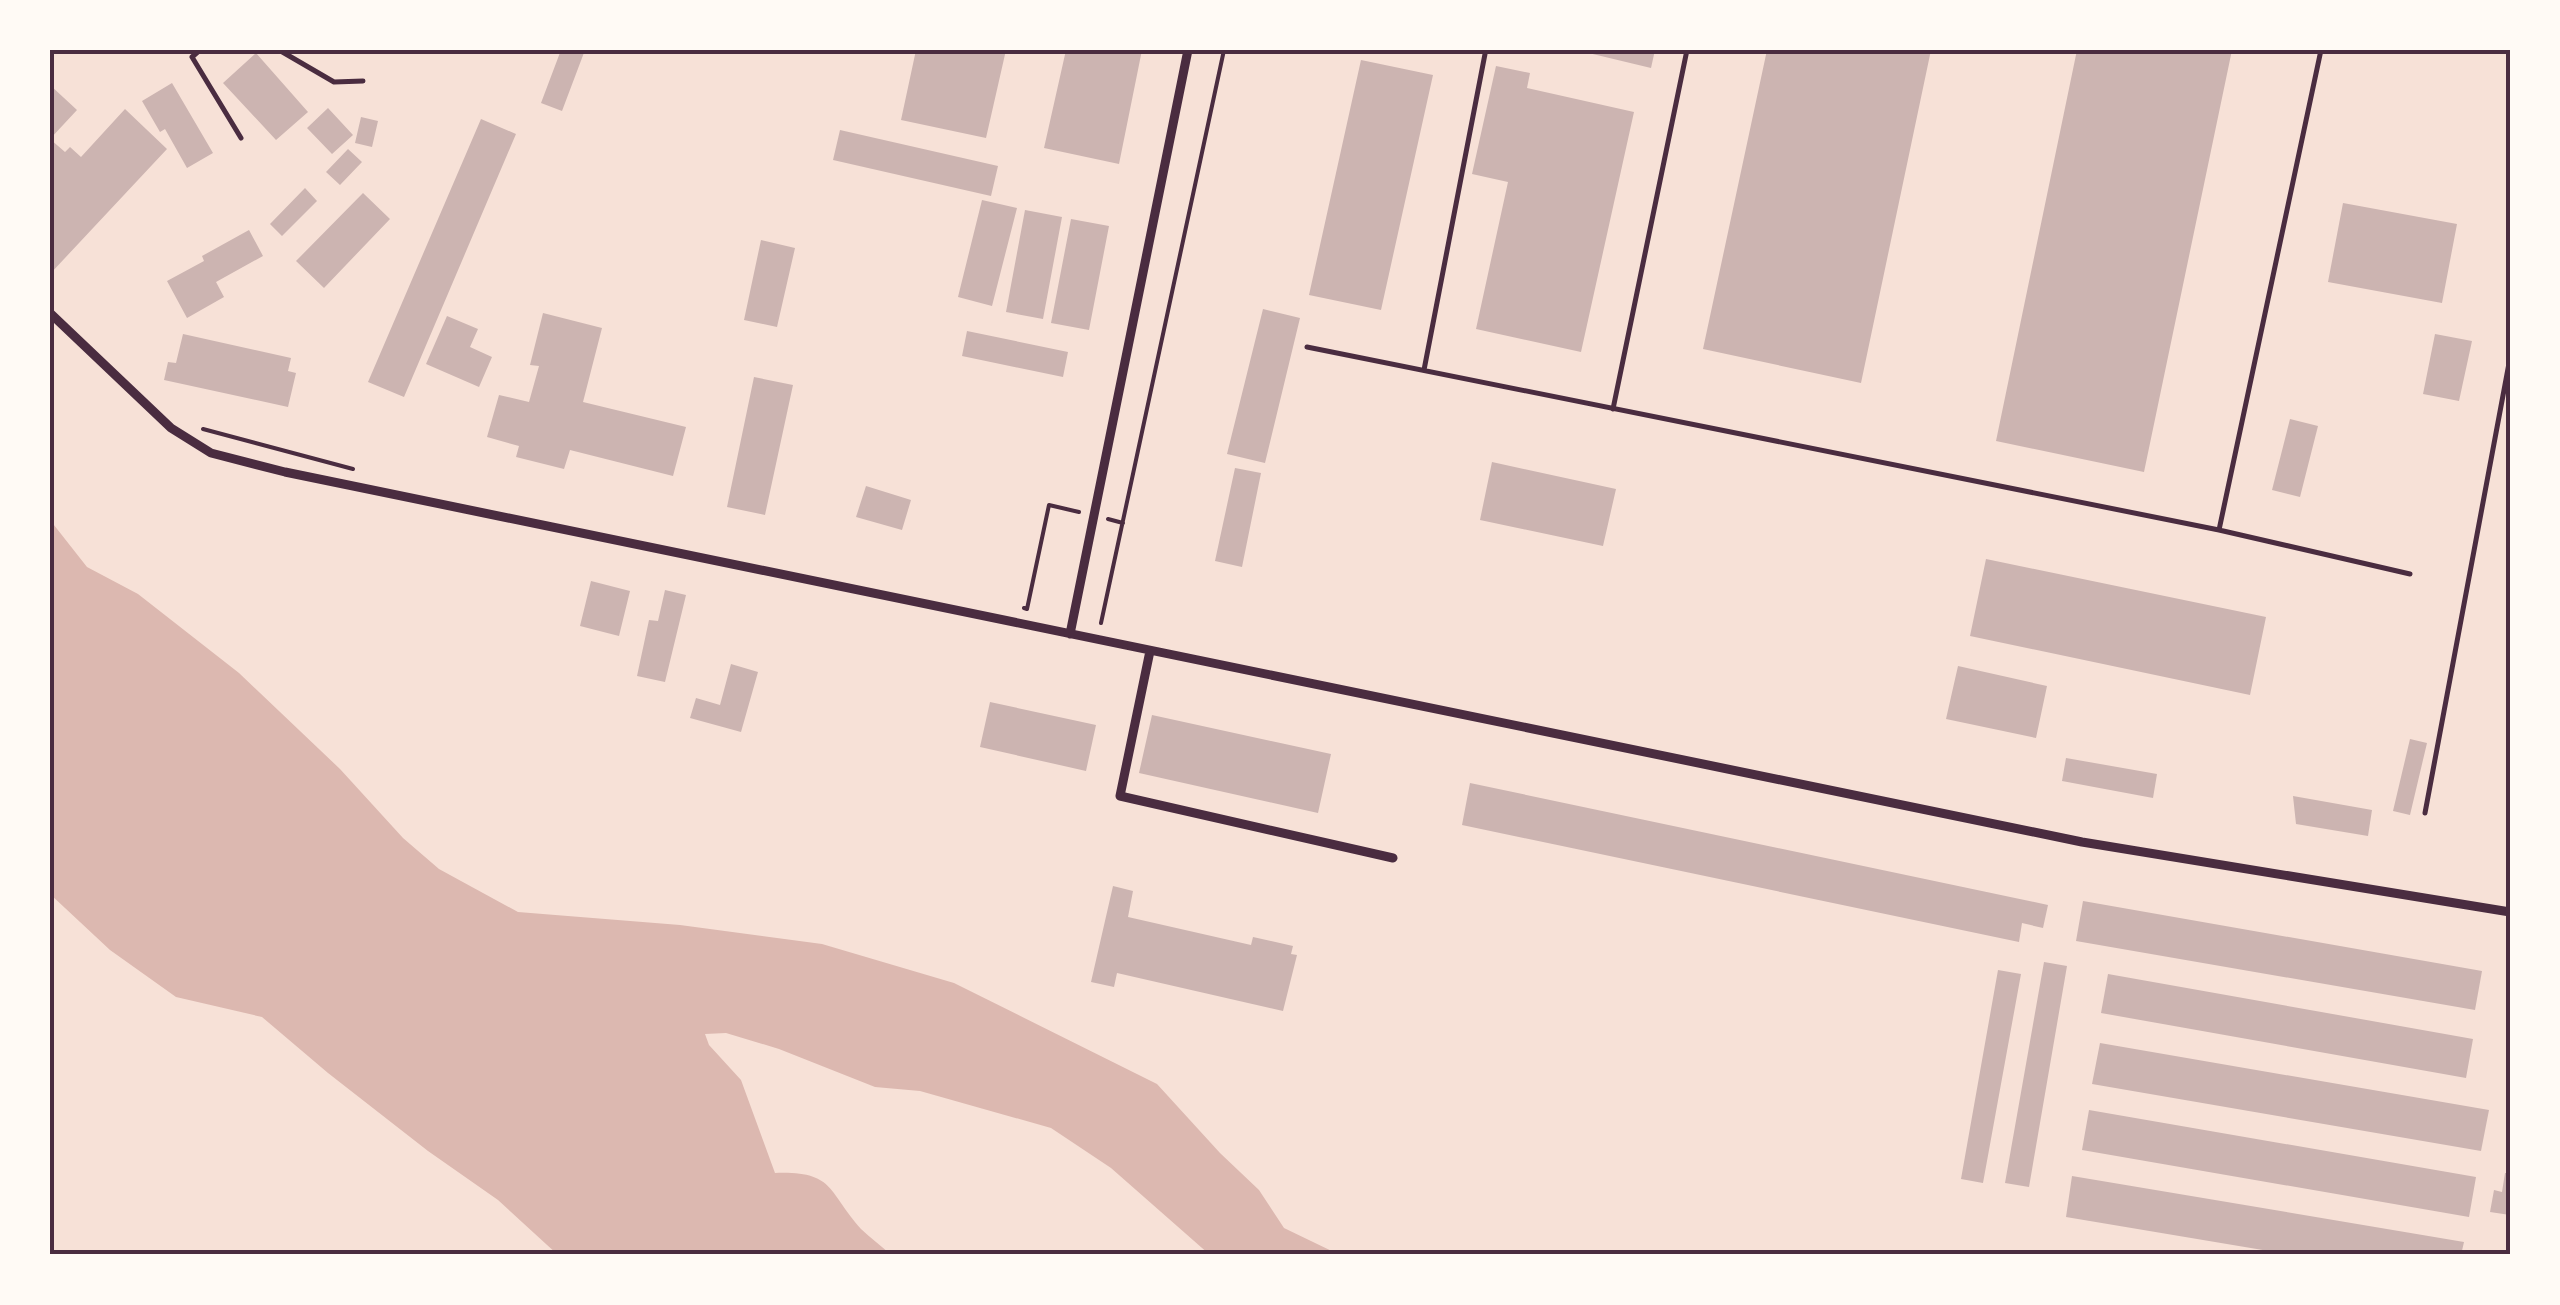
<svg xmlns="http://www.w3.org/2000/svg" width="2560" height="1305" font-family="'Roboto Condensed',sans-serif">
  <rect width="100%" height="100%" fill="#f7e1d7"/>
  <path fill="#dcb8b0" d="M50 520 87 567 138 594 239 673 340 769 403 838 439 869 518 912 680 925 822 944 954 983 1157 1084 1220 1153 1259 1190 1284 1228 1340 1255H1210L1111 1168 1051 1128 920 1091 875 1087 779 1049 726 1033 705 1034 709 1045 741 1080 775 1173C835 1171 827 1191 861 1229 870 1238 882 1246 891 1255H558L498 1200 428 1151 328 1073 262 1017 176 997 110 950 50 894Z"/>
  <path fill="#ccb4b1" d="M561 50H585L562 111 541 103Z
    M916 50H1006L986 138 901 120Z
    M1066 50H1142L1119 164 1044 148Z
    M1576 50H1655L1651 68Z
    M1767 50H1931L1861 383 1703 349Z
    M2077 50H2232L2144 472 1996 441Z
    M256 53 308 112 276 140 223 83Z
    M1361 60 1433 75 1381 310 1309 295Z
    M1496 66 1530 73 1527 88 1634 112 1581 352 1476 329 1508 182 1472 174Z
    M172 83 213 153 187 168 165 129 160 132 142 101Z
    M50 85 77 110 50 139 65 152 70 147 81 157 125 109 167 149 50 274Z
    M328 108 353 135 332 154 307 128Z
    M361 117 378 121 372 147 355 143Z
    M481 119 516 134 404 397 368 382Z
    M840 130 998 166 991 196 833 160Z
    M348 149 362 162 340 185 326 172Z
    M305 188 317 201 282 236 270 224Z
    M363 193 390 219 324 288 296 261Z
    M982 200 1017 208 992 306 958 297Z
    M2343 203 2457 224 2442 303 2328 282Z
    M1025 210 1062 217 1043 319 1006 312Z
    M1071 219 1109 226 1089 330 1051 323Z
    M249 230 263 256 216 282 224 297 187 318 167 281 204 261 202 256Z
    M761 240 795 248 777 327 744 320Z
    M1263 309 1300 318 1265 463 1227 454Z
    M543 313 602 328 583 402 686 427 673 476 570 450 564 469 516 457 519 446 487 437 499 395 529 402 539 366 530 365Z
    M447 316 478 329 470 347 492 357 479 387 426 364Z
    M967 331 1068 352 1063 377 962 356Z
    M183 334 291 358 288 371 296 373 288 407 164 380 168 362 176 363Z
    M2435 334 2472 341 2459 401 2423 394Z
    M754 377 793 385 765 515 727 507Z
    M2290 419 2318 426 2300 497 2272 490Z
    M1492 462 1616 489 1603 546 1480 520Z
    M1235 468 1261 473 1242 567 1215 561Z
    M866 486 911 500 902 530 856 517Z
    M1986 559 2266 617 2250 695 1970 636Z
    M591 581 630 591 619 636 580 626Z
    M665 590 686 595 665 682 637 676 649 620 658 621Z
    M731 664 758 672 741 732 690 718 696 698 720 705Z
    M1958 666 2047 686 2036 738 1946 719Z
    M990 702 1096 725 1086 771 980 747Z
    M1152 715 1331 754 1318 813 1139 773Z
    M2410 739 2427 743 2410 815 2393 811Z
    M2066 758 2157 774 2153 798 2062 781Z
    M1470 783 2048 905 2043 928 2022 923 2019 942 1462 825Z
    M2293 796 2372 810 2368 836 2296 824Z
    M1113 886 1133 891 1128 917 1251 945 1253 937 1293 946 1291 954 1297 955 1283 1011 1117 973 1114 987 1091 982Z
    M2083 901 2482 971 2475 1010 2076 941Z
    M2044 962 2067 966 2029 1187 2005 1183Z
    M1998 970 2021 974 1983 1183 1961 1179Z
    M2108 974 2473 1039 2466 1078 2101 1013Z
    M2100 1043 2489 1110 2481 1151 2092 1084Z
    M2089 1110 2476 1177 2469 1217 2082 1150Z
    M2505 1173H2510V1215L2490 1212 2494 1190 2502 1192Z
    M2072 1176 2464 1242 2461 1255H2292L2066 1217Z"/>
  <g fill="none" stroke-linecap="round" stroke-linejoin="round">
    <path stroke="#4a2c40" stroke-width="4" d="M203 429 353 469
      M1108 519 1123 523
      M1024 608 1027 609 1049 505 1079 512
      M1101 623 1224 50"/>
    <path stroke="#4a2c40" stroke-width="5" d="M200 50 192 57 241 138
      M279 50 334 82 363 81
      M1307 347 2219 530 2410 574
      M1424 370 1485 54
      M1613 409 1687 50
      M2219 530 2321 50
      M2425 813 2510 358"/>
    <path stroke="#4a2c40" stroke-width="9" d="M50 313 171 428 211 453 285 472 2082 842 2510 912
      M1070 634 1188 50
      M1150 651 1120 796 1393 858"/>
  </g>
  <rect width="2560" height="1305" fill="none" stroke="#fffaf5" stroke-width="105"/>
  <rect x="52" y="52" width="2456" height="1200" fill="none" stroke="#4a2c40" stroke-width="4"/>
</svg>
